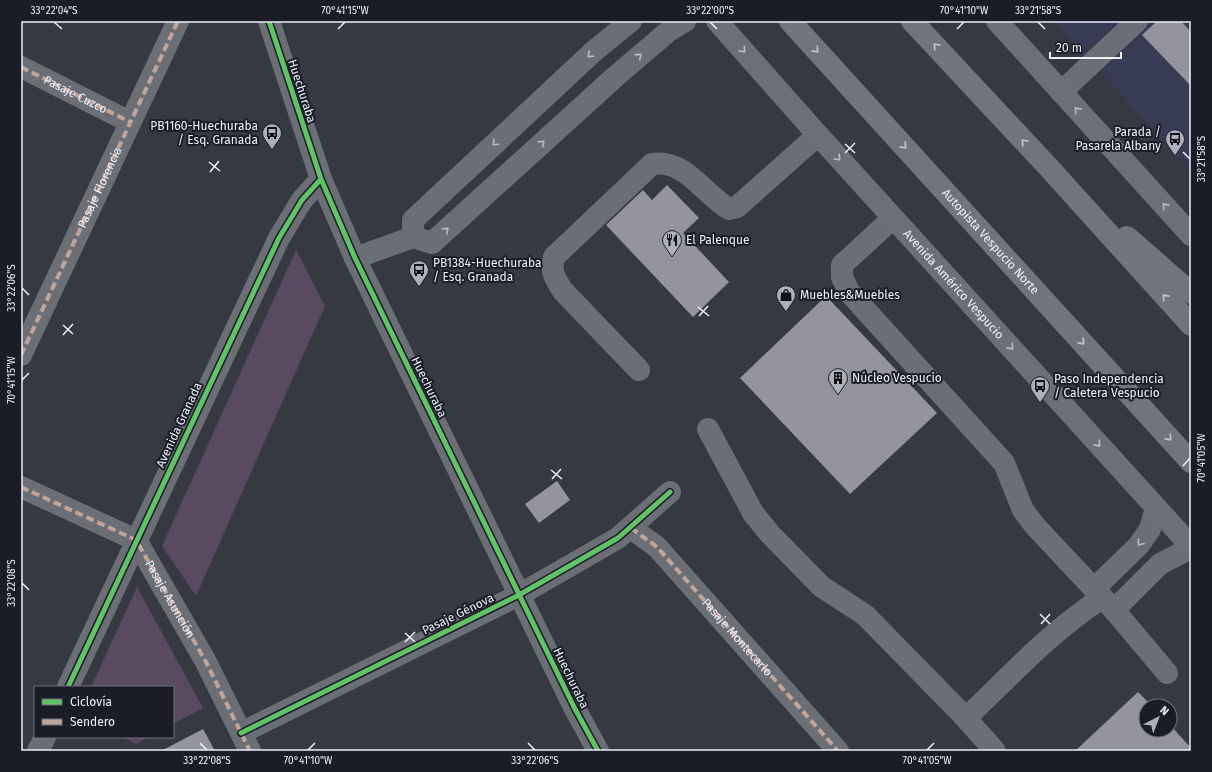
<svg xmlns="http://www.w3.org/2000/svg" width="1212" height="772" font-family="'Fira Sans',sans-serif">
  <rect width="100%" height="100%" fill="#363842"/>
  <path fill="#373b53" d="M1054 21H1191V171Z"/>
  <path fill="#594961" d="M296 250 325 306 196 596 162 546Z
    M137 587 203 708 173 724V687H91Z
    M122 737H149L136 744Z"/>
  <path fill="#94949e" d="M1157 21H1181L1191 32V86L1142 35Z
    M667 185 699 218 683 233 729 282 693 317 606 225 643 190 652 200Z
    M826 296 937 413 850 494 740 378Z
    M557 481 570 500 539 523 525 504Z
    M1138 692 1152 706H1146V730H1170V725L1191 748V751H1075Z
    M203 729 215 751H161Z"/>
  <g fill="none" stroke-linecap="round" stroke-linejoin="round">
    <g stroke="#6b6e75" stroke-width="22">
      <path d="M269 21 321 179 355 258 574 707 598 751"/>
      <path id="s1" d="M21 67 130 122"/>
      <path d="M1061 92 1137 21"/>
      <path d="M893 218 842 265V277L849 292 1004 463 1023 510 1035 526 1114 610 1167 673"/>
      <path d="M413 237V220L594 51 631 21"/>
      <path d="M355 258 413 237 432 243 616 76 670 30 685 21"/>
      <path id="s2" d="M21 355 178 21"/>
      <path d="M639 370 563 291C555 279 550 271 554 257L652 164C686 159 703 194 729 209L737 207 818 135"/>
      <path d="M708 429 753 513 770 534 822 587 865 615 961 713 995 751"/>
      <path d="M21 487 136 540 206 662 250 751"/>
      <path id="s3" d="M631 528 657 547 838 751"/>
      <path d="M1094 589 1139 545 1150 529 1156 508"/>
      <path d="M1114 610 1160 564 1191 548"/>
      <path d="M68 687 279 238 302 200 321 179"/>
      <path d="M966 718C1010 676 1051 631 1102 598"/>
      <path d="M241 733 519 595 618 538 670 492"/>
      <path d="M38 751 45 737"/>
    </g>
    <g stroke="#6b6f78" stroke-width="22">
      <path id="s4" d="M717 21 818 135 1191 546"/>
      <path d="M997 21 1191 235"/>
    </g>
    <g stroke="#72747d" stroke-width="22">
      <path id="s5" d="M790 21 1191 462"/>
      <path d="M912 21 1051 170 1191 325"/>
      <path d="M1127 237 1191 293"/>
    </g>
    <g stroke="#c0a59a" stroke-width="4" stroke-dasharray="8 4" stroke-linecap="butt">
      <path d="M21 67 130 122"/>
      <path d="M21 355 178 21"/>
      <path id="s6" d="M21 487 136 540 206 662 250 751"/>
      <path d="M631 528 657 547 838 751"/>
    </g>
    <defs>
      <path id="cycleway" d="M269 21 321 179 355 258 574 707 598 751
        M68 687 279 238 302 200 321 179
        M241 733 519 595 618 538 670 492"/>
    </defs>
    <use href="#cycleway" stroke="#1b1d26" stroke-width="8"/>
    <use href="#cycleway" stroke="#61c268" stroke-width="5"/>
  </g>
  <defs><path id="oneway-chevron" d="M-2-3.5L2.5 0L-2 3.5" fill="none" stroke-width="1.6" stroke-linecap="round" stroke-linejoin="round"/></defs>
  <g stroke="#c2c5d0">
    <use href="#oneway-chevron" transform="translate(936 46) rotate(-133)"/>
    <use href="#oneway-chevron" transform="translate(816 50) rotate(48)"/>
    <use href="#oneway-chevron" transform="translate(1024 142) rotate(-133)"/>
    <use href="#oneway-chevron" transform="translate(904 146) rotate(48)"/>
    <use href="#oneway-chevron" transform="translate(1165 297) rotate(-132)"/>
    <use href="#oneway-chevron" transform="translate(1082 342) rotate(48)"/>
    <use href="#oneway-chevron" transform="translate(1169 438) rotate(48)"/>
  </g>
  <g stroke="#b9bcc8">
    <use href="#oneway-chevron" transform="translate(743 50) rotate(49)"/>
    <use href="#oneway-chevron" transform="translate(1077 110) rotate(-132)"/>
    <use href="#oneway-chevron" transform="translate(838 158) rotate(47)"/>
    <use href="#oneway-chevron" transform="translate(1165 206) rotate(-132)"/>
    <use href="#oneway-chevron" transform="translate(1011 347) rotate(48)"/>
    <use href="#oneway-chevron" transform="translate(1098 444) rotate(48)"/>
  </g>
  <g stroke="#b9bcc7">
    <use href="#oneway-chevron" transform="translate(590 55) rotate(138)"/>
    <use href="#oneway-chevron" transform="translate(639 56) rotate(-40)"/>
    <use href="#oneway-chevron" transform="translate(495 143) rotate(137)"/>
    <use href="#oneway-chevron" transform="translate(542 143) rotate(-42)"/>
    <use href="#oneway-chevron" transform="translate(446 230) rotate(-42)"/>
    <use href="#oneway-chevron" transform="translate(1140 543) rotate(128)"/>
  </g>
  <path fill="none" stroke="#edf0fd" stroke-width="1.5" d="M54 22 62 29M710 22 717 29M1038 22 1045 29M338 29 345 22M957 29 964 22M845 144 855 153M1183 152 1190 159M845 153 855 143M209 162 220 171M210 172 219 161M22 288 29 295M698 307 709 316M699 316 708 306M63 325 73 334M63 335 73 324M22 380 29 373M1183 466 1190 458M551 470 562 479M552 479 561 469M22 583 29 590M1040 614 1050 624M1041 624 1050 614M405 633 415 642M405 642 415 632M200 743 207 750M528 743 535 750M308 750 315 743M927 750 934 743"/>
  <defs>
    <symbol id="bus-pin" viewBox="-11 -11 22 30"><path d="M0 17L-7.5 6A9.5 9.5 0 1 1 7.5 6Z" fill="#adb0bc" stroke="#1b1d26"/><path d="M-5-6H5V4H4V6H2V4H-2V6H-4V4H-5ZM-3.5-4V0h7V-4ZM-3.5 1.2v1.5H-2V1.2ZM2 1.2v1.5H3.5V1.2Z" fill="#111"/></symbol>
    <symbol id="restaurant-pin" viewBox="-11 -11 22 30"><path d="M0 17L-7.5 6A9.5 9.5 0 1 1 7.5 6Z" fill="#adb0bc" stroke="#1b1d26"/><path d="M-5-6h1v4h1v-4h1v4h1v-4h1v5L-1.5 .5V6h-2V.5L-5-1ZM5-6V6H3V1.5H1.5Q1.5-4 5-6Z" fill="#111"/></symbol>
    <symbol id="shop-pin" viewBox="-11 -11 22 30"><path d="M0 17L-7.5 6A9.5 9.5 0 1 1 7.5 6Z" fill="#adb0bc" stroke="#1b1d26"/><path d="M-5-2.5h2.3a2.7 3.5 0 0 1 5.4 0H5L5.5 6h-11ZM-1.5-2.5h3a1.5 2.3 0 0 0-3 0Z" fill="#111"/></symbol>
    <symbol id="building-pin" viewBox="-11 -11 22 30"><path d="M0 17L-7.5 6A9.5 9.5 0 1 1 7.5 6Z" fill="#adb0bc" stroke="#1b1d26"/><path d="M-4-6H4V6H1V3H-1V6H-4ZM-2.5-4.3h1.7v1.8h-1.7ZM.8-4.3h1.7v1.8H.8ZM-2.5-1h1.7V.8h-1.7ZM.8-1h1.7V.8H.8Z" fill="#111"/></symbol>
  </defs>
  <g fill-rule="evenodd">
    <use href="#bus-pin" x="261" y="122" width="22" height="30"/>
    <use href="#bus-pin" x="1164" y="128" width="22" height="30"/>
    <use href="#restaurant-pin" x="661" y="229" width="22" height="30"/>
    <use href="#bus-pin" x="408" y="259" width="22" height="30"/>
    <use href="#shop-pin" x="775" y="284" width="22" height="30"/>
    <use href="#building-pin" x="827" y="367" width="22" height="30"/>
    <use href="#bus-pin" x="1029" y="375" width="22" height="30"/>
  </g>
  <g text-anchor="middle" stroke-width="4" stroke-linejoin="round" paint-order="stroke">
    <g font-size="12" fill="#edf0fd" stroke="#1b1d26">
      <text transform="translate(302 91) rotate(72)" y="4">Huechuraba</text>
      <text dy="4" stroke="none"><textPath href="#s1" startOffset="61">Pasaje Cuzco</textPath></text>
      <text dy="4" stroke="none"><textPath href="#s2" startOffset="185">Pasaje Florencia</textPath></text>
      <text dy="4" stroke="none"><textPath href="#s5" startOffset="298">Autopista Vespucio Norte</textPath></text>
      <text dy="4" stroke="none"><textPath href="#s4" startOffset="354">Avenida Américo Vespucio</textPath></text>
      <text transform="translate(429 387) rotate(64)" y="4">Huechuraba</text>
      <text transform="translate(179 425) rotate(-65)" y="4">Avenida Granada</text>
      <text dy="4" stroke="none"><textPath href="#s6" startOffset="195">Pasaje Asunción</textPath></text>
      <text transform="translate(458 614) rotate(-26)" y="4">Pasaje Génova</text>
      <text dy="4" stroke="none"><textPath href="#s3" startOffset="153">Pasaje Montecarlo</textPath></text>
      <text transform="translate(571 678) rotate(64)" y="4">Huechuraba</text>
    </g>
    <g font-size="12" fill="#edf0fd" stroke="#1b1d26" text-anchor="start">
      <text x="258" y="130" text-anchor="end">PB1160-Huechuraba<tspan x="258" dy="14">/ Esq. Granada</tspan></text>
      <text x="1161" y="136" text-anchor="end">Parada /<tspan x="1161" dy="14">Pasarela Albany</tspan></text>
      <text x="686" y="244">El Palenque</text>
      <text x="433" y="267">PB1384-Huechuraba<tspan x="433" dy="14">/ Esq. Granada</tspan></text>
      <text x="800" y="299">Muebles&amp;Muebles</text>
      <text x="852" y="382">Núcleo Vespucio</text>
      <text x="1054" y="383">Paso Independencia<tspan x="1054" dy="14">/ Caletera Vespucio</tspan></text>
    </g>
  </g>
  <rect width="1212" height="772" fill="none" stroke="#1b1d26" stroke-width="44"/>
  <rect x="34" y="686" width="140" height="52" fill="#1b1d26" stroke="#6f717c"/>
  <rect x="42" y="699" width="20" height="6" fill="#61c268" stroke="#6f717c"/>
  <text x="70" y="706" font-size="12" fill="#edf0fd">Ciclovía</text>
  <rect x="42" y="719" width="20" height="6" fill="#c0a59a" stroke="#6f717c"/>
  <text x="70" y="726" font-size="12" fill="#edf0fd">Sendero</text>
  <g transform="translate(1158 718) rotate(42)"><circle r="19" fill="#1b1d26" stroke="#6f717c"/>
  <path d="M0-3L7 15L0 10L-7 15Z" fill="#adb0bc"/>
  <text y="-6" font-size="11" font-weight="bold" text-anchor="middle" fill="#edf0fd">N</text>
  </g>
  <path d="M1050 52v6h71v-6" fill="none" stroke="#edf0fd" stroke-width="2"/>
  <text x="1056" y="52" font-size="12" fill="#edf0fd" stroke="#1b1d26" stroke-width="3" paint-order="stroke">20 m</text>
  <rect x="22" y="22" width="1168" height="728" fill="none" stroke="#edf0fd" stroke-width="1.5"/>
  <g font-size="10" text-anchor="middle" fill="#edf0fd">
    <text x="54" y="14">33°22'04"S</text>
    <text x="345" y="14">70°41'15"W</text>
    <text x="710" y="14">33°22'00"S</text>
    <text x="964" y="14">70°41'10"W</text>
    <text x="1038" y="14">33°21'58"S</text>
    <text transform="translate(1201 159) rotate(-90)" y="4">33°21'58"S</text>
    <text transform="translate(11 288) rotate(-90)" y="4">33°22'06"S</text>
    <text transform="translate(11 380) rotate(-90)" y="4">70°41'15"W</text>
    <text transform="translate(1201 458) rotate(-90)" y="4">70°41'05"W</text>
    <text transform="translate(11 583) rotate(-90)" y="4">33°22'08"S</text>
    <text x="207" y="764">33°22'08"S</text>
    <text x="308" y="764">70°41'10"W</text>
    <text x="535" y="764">33°22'06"S</text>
    <text x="927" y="764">70°41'05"W</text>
  </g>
</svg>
